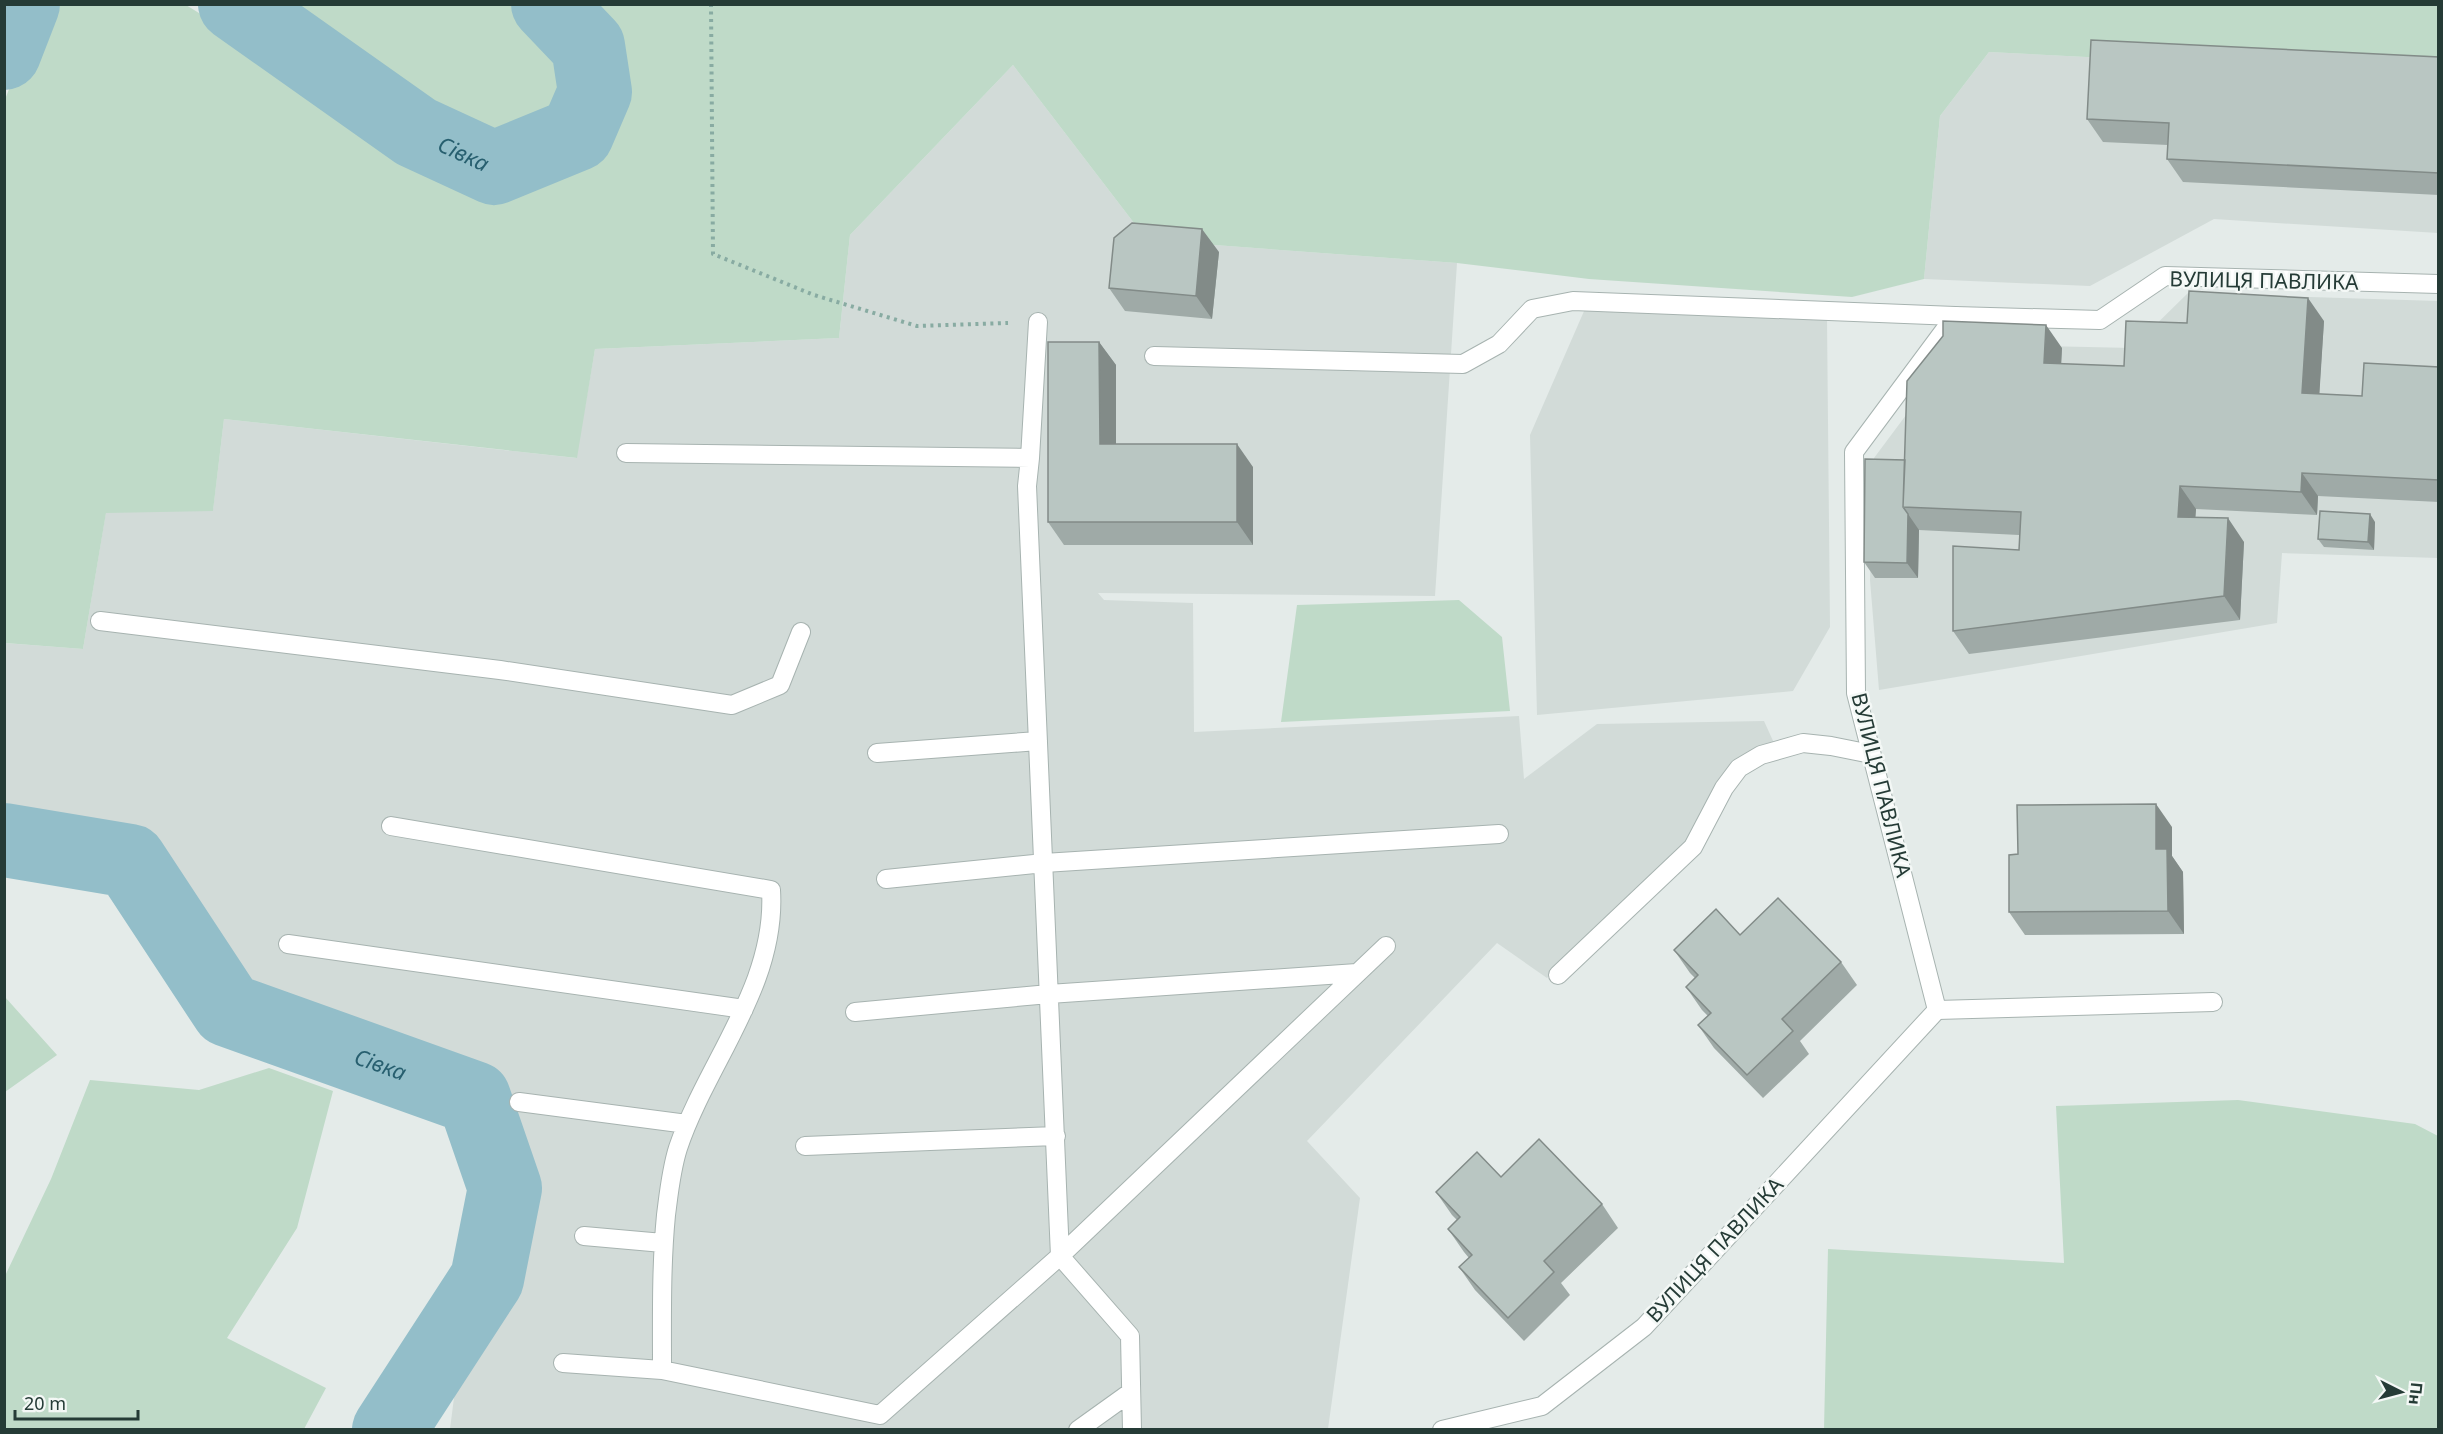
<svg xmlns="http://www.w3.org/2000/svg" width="2443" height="1434" font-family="'Noto Sans',sans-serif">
  <rect width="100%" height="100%" fill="#e4ebe9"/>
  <path fill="#d2dbd8" d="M1989 52 2438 75V233L2214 219 2090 286 1924 279 1940 116Z
    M1013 65 1147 240 1457 263 1435 596 1098 593 1104 600 1193 603 1194 732 1519 716 1524 779 1597 724 1764 721 1774 743 1724 785 1712 825 1547 978 1497 943 1307 1141 1360 1198 1328 1429H450L455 1390 513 1268 510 1142 466 1082 238 998 169 876 147 855 5 827 4 643 83 649 106 512 213 510 224 419 576 458 595 349 839 338 850 235Z
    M2188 293 2438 301V558L2282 553 2277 623 1879 690 1870 580 1874 458 1959 344 2132 348Z
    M1588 302 1827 319 1830 627 1793 691 1537 715 1530 435Z"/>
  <path fill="#bfdac8" d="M42 5H186L480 187 592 157 605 37 583 5H2438V75L1989 52 1940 116 1924 279 1852 297 1589 279 1457 263 1147 240 1013 65 850 235 839 338 595 349 577 458 224 419 213 511 106 513 83 649 5 643 4 102Z
    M281 5H542L561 51 558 111 497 145Z
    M1459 600 1502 637 1510 711 1281 722 1297 605Z
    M5 997 57 1055 5 1092H4Z
    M269 1068 333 1091 297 1228 227 1338 326 1388 304 1429H5V1276L51 1179 90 1080 199 1090Z
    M2238 1100 2415 1124 2438 1136V1429H1824L1828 1249 2064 1263 2056 1106Z"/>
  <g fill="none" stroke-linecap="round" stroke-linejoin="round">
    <g stroke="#93bec9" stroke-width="74">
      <path id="s1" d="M235 4 416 132 494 168 577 134 595 92 588 46 548 4"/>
      <path d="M4 53 23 4"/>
      <path id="s2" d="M4 840 130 861 228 1010 474 1098 505 1188 487 1279 389 1430"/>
    </g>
    <defs>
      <path id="lane" d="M1154 356 1463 364 1499 344 1532 309 1573 301 1955 316
        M626 453 1030 458 1027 486 1060 1256
        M1030 458 1038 322
        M100 621 500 670 732 705 780 685 801 632
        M877 753 1038 741
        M391 826 771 890C777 985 707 1062 678 1148 671 1170 669 1192 666 1215 661 1267 662 1317 662 1370
        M886 879 1044 863 1499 834
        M288 944 744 1009
        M1558 975 1693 847 1724 788 1739 768 1761 755 1803 743 1831 746 1871 754
        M1937 1010 2213 1002
        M855 1012 1049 994 1357 973
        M519 1102 687 1124
        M805 1146 1056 1136
        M584 1236 663 1243
        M1060 1256 1386 946
        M563 1363 662 1370 880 1415 1060 1256 1130 1336 1132 1430
        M1078 1430 1131 1392"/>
      <path id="street" d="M1442 1430 1542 1406 1644 1327 1937 1010 1856 693 1854 452 1955 316 2100 320 2165 276 2438 284"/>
    </defs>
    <use href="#lane" stroke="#a7b3b0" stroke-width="20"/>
    <use href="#street" stroke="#a7b3b0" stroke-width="20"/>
    <path stroke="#88aba2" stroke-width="4" stroke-dasharray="3 4.5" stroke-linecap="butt" d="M711 4 713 254 814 295 917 326 1008 323"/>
    <use href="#lane" stroke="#fff" stroke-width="18"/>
    <use href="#street" stroke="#fff" stroke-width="18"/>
  </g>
  <path fill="#9faaa7" d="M2439 57V195L2183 182 2167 159 2168 145 2103 142 2087 119Z
    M1219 252 1212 319 1125 311 1109 288Z
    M2324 321 2319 394 2362 396 2439 367V502L2318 496 2317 515 2196 509 2195 517 2244 542 2240 620 1969 654 1953 631 2019 550V535L1919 530 1918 578H1875L1864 562 1905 460 2062 348 2061 364 2124 366 2187 323Z
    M1099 342 1116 365V444L1253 467V545H1064L1048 522Z
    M2375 522 2374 550 2324 547 2318 539Z
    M2172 827V856L2183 872 2184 934 2025 935 2009 912 2018 854Z
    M1740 935 1841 962 1857 985 1800 1041 1809 1054 1763 1098 1714 1048 1698 1025 1708 1016 1702 1010 1686 987 1695 978 1690 973 1674 950Z
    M1501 1177 1602 1204 1618 1228 1561 1283 1570 1295 1524 1341 1475 1290 1459 1267 1469 1258 1464 1252 1448 1229 1457 1220 1452 1215 1436 1192Z"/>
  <path fill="#828b88" d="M1202 229 1219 252 1212 319 1196 296Z
    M2308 298 2324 321 2318 416 2302 393Z
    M2046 325 2062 348 2060 386 2044 363Z
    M1099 342 1116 365V467L1100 444Z
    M1237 444 1253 467V545L1237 522Z
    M2302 473 2318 496 2317 515 2301 492Z
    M2180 486 2196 509 2194 540 2178 517Z
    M1908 514 1919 530 1918 578 1907 563Z
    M2370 514 2375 522 2374 550 2368 542Z
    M2228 518 2244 542 2240 620 2224 596Z
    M2156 804 2172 827V856L2183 872 2184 934 2168 911 2156 849Z"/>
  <path fill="#b9c6c2" stroke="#828b88" stroke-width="1.5" d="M2091 40 2439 57V173L2167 159 2169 123 2087 119Z
    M1132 223 1202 229 1196 296 1109 288 1114 238Z
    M2189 291 2308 298 2302 393 2362 396 2364 363 2439 367V480L2302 473 2301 492 2180 486 2178 517 2228 518 2224 596 1953 631V546L2019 550 2021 512 1903 507 1907 381 1943 336V321L2046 325 2044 363 2124 366 2126 321 2187 323Z
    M1048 342H1099L1100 444H1237V522H1048Z
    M1865 459 1905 460 1903 507 1908 514 1907 563 1864 562Z
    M2320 511 2370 514 2368 542 2318 539Z
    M2156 804V849H2167L2168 911 2009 912V855L2018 854 2017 805Z
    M1778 898 1841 962 1782 1019 1793 1031 1747 1075 1698 1025 1711 1013 1686 987 1698 975 1674 950 1716 909 1740 935Z
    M1539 1139 1602 1204 1544 1261 1554 1272 1508 1318 1459 1267 1472 1255 1448 1229 1460 1217 1436 1192 1477 1152 1501 1177Z"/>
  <g text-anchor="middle" stroke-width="5" stroke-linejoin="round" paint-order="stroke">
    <g font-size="21" fill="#253b36" stroke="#f4f8f6">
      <text transform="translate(2264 281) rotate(1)" y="7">ВУЛИЦЯ ПАВЛИКА</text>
      <text transform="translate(1881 785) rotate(76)" y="7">ВУЛИЦЯ ПАВЛИКА</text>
      <text transform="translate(1715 1250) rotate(-47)" y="7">ВУЛИЦЯ ПАВЛИКА</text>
    </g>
    <g font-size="22" font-style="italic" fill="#275f6f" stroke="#f4f8f6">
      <text dy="8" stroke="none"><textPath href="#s1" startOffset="274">Сівка</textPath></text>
      <text dy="8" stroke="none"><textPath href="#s2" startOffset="468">Сівка</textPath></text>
    </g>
  </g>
  <rect width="2443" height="1434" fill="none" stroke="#253b36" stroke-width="12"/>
  <g transform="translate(2401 1392) rotate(96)" stroke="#f4f8f6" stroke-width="4.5" paint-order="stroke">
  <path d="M0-4.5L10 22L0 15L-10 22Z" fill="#253b36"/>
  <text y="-9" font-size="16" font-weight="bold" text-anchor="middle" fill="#253b36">Пн</text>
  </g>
  <path d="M15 1410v9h123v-9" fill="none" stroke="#253b36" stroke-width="3"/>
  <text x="24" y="1410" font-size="18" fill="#253b36" stroke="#f4f8f6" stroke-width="4.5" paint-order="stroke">20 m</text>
</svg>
